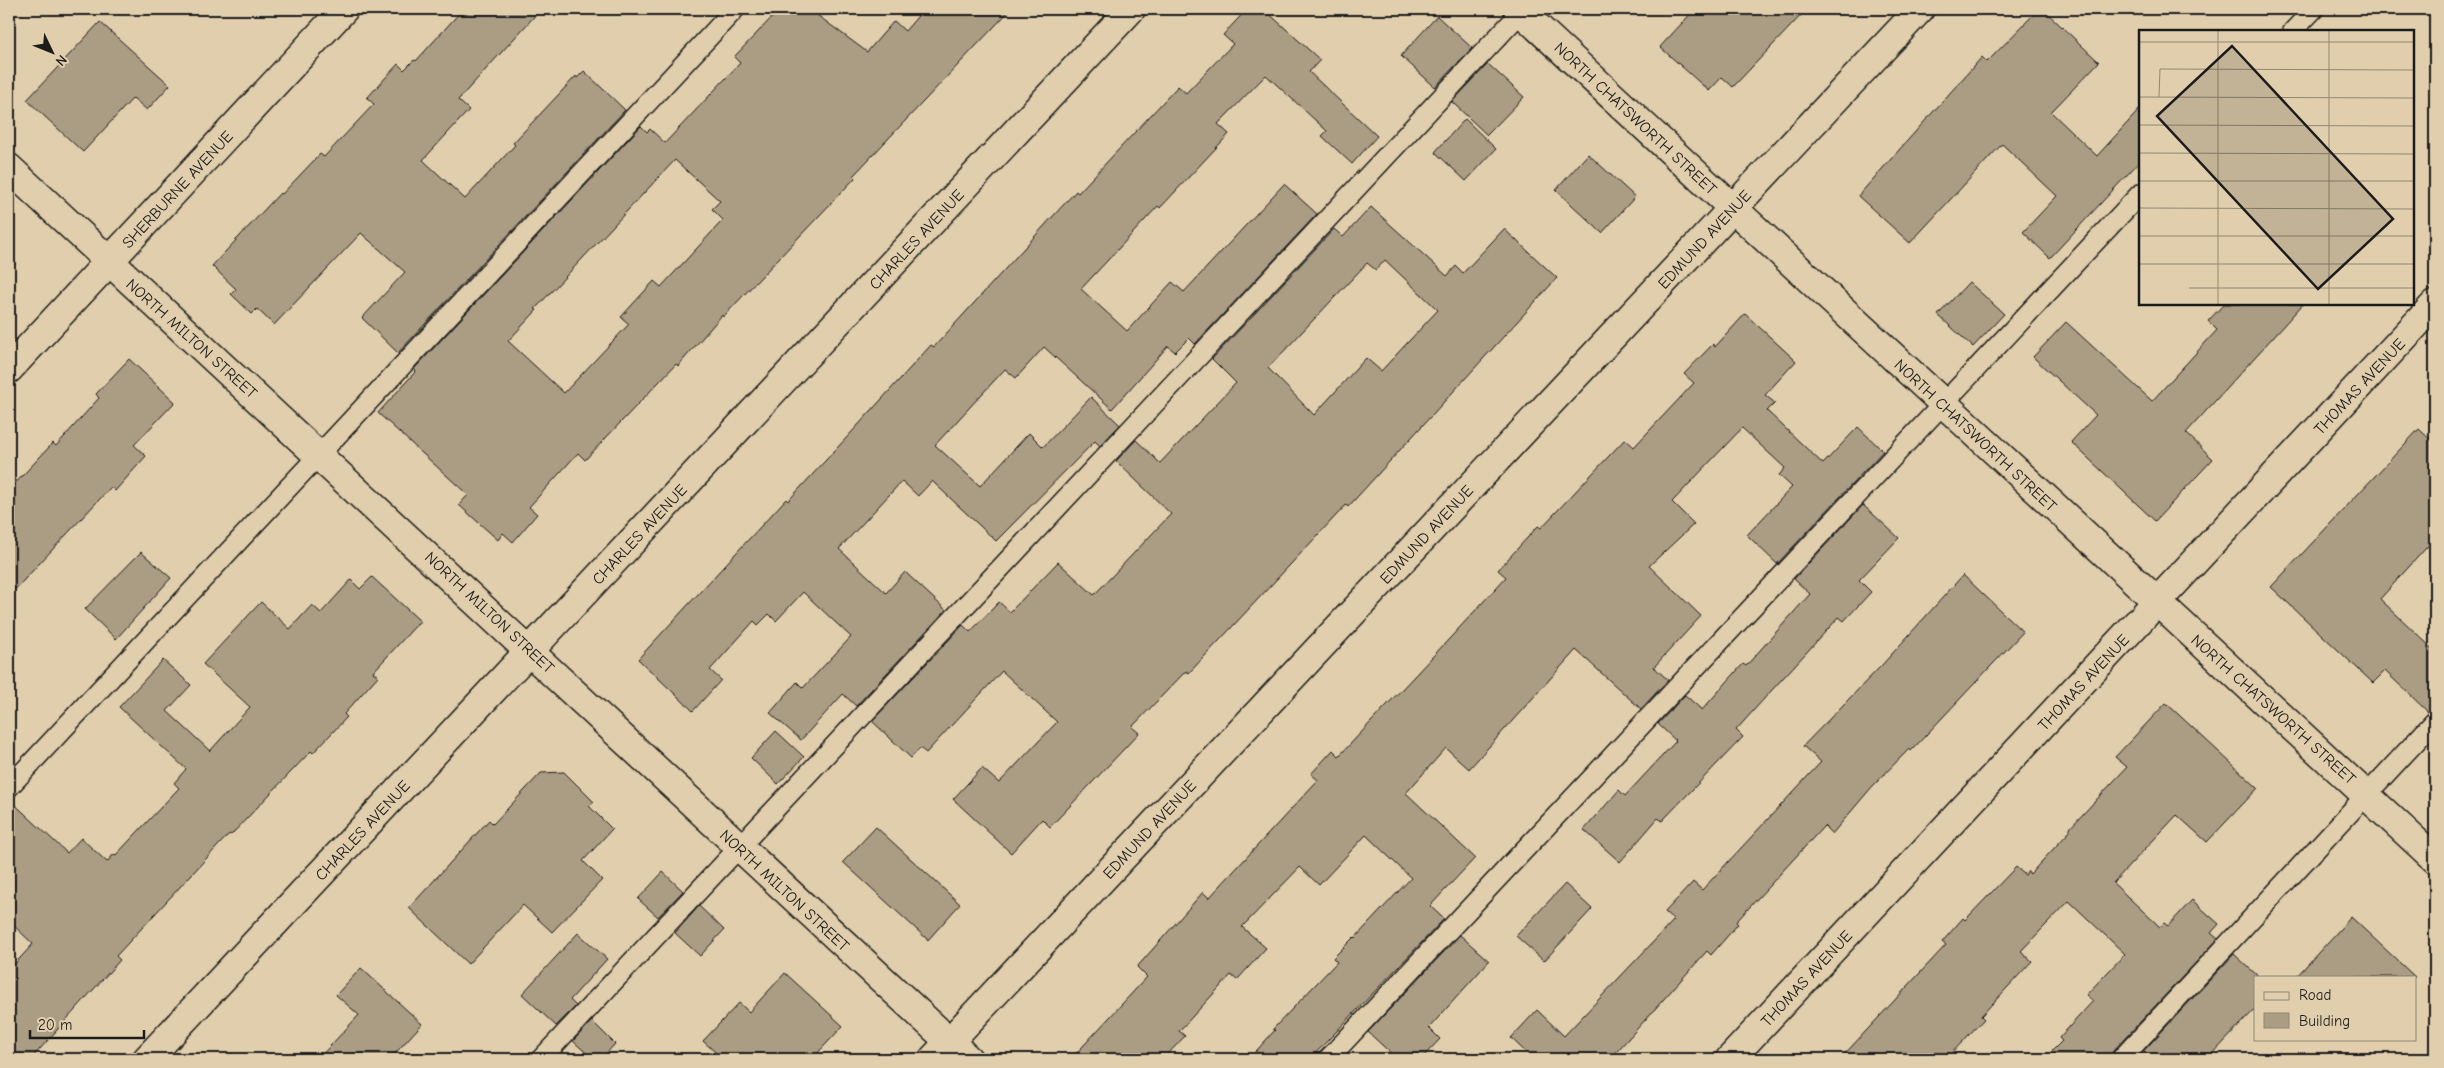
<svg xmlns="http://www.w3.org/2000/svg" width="2444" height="1068" font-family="'Comic Neue',sans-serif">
  <rect width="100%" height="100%" fill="#e1ceac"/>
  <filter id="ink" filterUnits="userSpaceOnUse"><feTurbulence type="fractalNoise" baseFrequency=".02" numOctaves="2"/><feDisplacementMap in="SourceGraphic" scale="10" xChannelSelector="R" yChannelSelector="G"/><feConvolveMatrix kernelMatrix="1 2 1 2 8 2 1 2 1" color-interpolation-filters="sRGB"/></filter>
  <g filter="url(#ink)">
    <path fill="#ab9c84" stroke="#1c1c1c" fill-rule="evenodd" d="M463 9H541L458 100 469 110 423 160 465 199 515 145 513 143 576 76 577 78 584 71 625 110 398 353 362 318 405 272 361 233 274 325 257 309 252 314 231 294 236 289 212 266 280 193 282 194 320 154 324 157 374 104 367 98 398 64 404 70 414 60 416 61Z
      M780 9H809L867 52 894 21 905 31 924 9H1011L853 176 855 178 723 317 722 315 678 366 676 364 585 460 578 453 529 507 537 514 513 542 503 533 498 540 459 505 468 495 378 413 416 371 414 369 641 126 647 132 650 129 665 143 740 63 734 57ZM675 160 720 201 712 209 723 220 661 287 654 281 621 317 629 324 564 393 508 341 537 310 535 309Z
      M1247 9H1264L1320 60 1309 72 1377 136 1352 164 1322 136 1327 131 1266 75 1218 124 1229 134 1160 208 1158 206 1081 289 1127 331 1172 282 1184 292 1284 184 1317 214 1195 344 1189 338 1175 352 1168 346 1112 409 1044 347 1016 378 1005 369 935 445 980 486 1029 433 1043 447 1091 397 1120 425 1100 446 1095 441 996 541 932 481 918 496 902 481 839 549 886 593 905 572 946 610 856 706 843 694 801 740 770 713 797 682 803 688 851 637 803 592 776 621 769 614 758 625 754 621 710 670 721 680 693 711 638 659 786 499 788 501 850 434 931 345 934 347 1076 191 1078 193 1178 86 1186 93 1233 44 1223 35Z
      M1695 9H1807L1733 87 1722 77 1709 91 1660 47Z
      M2039 9H2043L2099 62 2051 112 2097 156 2140 109V161L2050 258 2023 232 2057 196 2002 144 1910 243 1858 196 1982 57 1987 62Z
      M1437 16 1472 48 1435 87 1401 56Z
      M100 22 170 85 147 110 133 98 83 152 27 100Z
      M1488 64 1524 97 1487 135 1452 102Z
      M1465 119 1496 149 1466 181 1435 152Z
      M1588 154 1635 197 1602 233 1556 190Z
      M1371 207 1447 276 1456 266 1463 273 1504 229 1557 278 1348 507 1346 505 1189 673 1186 671 1132 727 1139 733 1089 786 1050 827 1042 819 1011 853 953 799 982 768 999 783 1057 722 1002 671 926 753 920 748 911 758 872 721 963 625 970 632 999 602 1010 612 1058 562 1094 595 1171 514 1116 461 1136 440 1160 463 1236 383 1212 359 1334 229 1343 237ZM1385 260 1438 310 1381 371 1366 358 1314 415 1268 368 1367 263 1376 270Z
      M1969 282 2004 314 1973 347 1938 315Z
      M2224 304H2303L2186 433 2213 459 2155 521 2071 442 2096 415 2033 357 2066 322 2152 401 2217 330 2208 321Z
      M1745 314 1796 361 1765 395 1775 403 1767 411 1823 464 1858 427 1883 451 1777 564 1747 535 1792 487 1779 475 1785 468 1742 428 1672 502 1694 524 1649 566 1701 616 1654 667 1668 680 1641 709 1576 650 1469 769 1446 748 1406 793 1475 858 1430 906 1444 919 1310 1059H1249L1275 1030 1273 1029 1337 962 1333 958 1354 937 1355 938 1411 878 1366 835 1319 885 1300 867 1242 927 1266 948 1237 980 1231 975 1179 1031 1185 1036 1163 1059H1071L1147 977 1137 967 1175 924 1203 892 1209 898 1318 780 1311 774 1333 750 1339 756 1450 638 1506 577 1498 570 1538 526 1541 528 1625 439 1634 447 1694 383 1684 374 1713 344 1715 347Z
      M129 359 175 402 134 445 146 456 115 491 111 487 9 596V490L53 443 56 446 99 398 96 394Z
      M2419 429 2435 444V538L2380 599 2435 651V710L2428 712 2385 671 2373 683 2271 587Z
      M1863 505 1899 538 1859 580 1871 592 1844 621 1839 617 1772 690 1736 730 1743 737 1662 821 1658 818 1620 862 1584 830 1619 790 1625 796 1676 741 1658 724 1685 695 1702 710 1743 664 1746 666 1810 594 1794 579Z
      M141 552 171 578 116 639 85 609Z
      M1963 575 2023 632 1911 751 1909 749 1871 788 1832 834 1824 826 1736 922 1738 924 1711 955 1707 951 1610 1059H1533L1511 1038 1537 1010 1564 1036 1674 920 1665 912 1693 882 1702 890 1821 762 1803 746 1882 665Z
      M372 577 420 621 373 672 378 676 344 714 347 717 313 753 311 751 231 835 229 834 116 956 120 960 31 1059H9V970L33 944 9 921V799L67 853 81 838 107 862 113 855 115 856 179 788 174 783 186 769 119 707 163 660 191 685 167 711 210 751 250 707 203 664 261 602 290 629 312 605 321 613 351 580 360 589Z
      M2166 703 2258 788 2207 842 2177 815 2113 883 2160 927 2164 923 2168 926 2192 900 2219 924 2211 933 2218 939 2113 1051 2110 1059H2044L2062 1041 2059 1038 2093 1001 2086 995 2125 954 2069 901 2021 951 2032 961 1981 1016 1984 1019 1946 1059H1840L1946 945 1942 942 1963 918 1965 920 2016 867 2025 875 2028 871 2030 874 2071 830 2069 829 2127 767 2115 757Z
      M776 731 804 757 778 784 751 758Z
      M564 772 594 802 589 806 612 829 583 861 602 880 552 932 523 905 468 964 409 908 489 820 493 824 541 773Z
      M876 827 960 904 928 940 843 862Z
      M663 872 683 891 658 917 638 899Z
      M1565 884 1592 909 1544 961 1516 936Z
      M699 906 724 930 700 956 675 933Z
      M2351 917 2415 977H2296Z
      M578 933 607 959 570 1000 576 1006 556 1026 522 994Z
      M1460 935 1489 961 1429 1028 1440 1039 1421 1059H1397L1368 1032Z
      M2234 954 2259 977H2255V1009L2208 1059H2136Z
      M361 968 422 1024 390 1059H318L359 1015 336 995Z
      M785 973 843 1026 812 1059H723L703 1041 739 1003 749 1012Z
      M592 1021 615 1044 601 1059H593L573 1041Z"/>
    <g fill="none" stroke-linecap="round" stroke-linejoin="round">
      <defs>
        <path id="lane" d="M2293 31 2314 9
          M9 787 735 9
          M541 1059 1524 9
          M1328 1059 2140 194
          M2121 1059 2435 721"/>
        <path id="street" d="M1518 9 2435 859
          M9 168 968 1059
          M9 369 344 9
          M147 1059 1131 9
          M933 1059 1920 9"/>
        <path id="secondary" d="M1730 1059 2435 304"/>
      </defs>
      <use href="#lane" stroke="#1c1c1c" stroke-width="22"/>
      <use href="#street" stroke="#1c1c1c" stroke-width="31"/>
      <use href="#secondary" stroke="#1c1c1c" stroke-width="31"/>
      <use href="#lane" stroke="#e1ceac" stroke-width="19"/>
      <use href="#street" stroke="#e1ceac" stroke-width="28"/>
      <use href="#secondary" stroke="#e1ceac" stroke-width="28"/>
    </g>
  </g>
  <g text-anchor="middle" stroke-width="4" stroke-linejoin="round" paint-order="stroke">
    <g font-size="16" fill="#1c1c1c" stroke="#e1ceac">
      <text transform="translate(1636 118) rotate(43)" y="6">NORTH CHATSWORTH STREET</text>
      <text transform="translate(177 189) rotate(-47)" y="6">SHERBURNE AVENUE</text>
      <text transform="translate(916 239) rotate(-47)" y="6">CHARLES AVENUE</text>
      <text transform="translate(1704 239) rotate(-47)" y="6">EDMUND AVENUE</text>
      <text transform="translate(192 338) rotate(42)" y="6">NORTH MILTON STREET</text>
      <text transform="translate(2359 386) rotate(-47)" y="6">THOMAS AVENUE</text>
      <text transform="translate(1976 435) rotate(43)" y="6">NORTH CHATSWORTH STREET</text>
      <text transform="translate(639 534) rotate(-47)" y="6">CHARLES AVENUE</text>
      <text transform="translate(1426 534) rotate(-47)" y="6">EDMUND AVENUE</text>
      <text transform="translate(490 612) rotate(43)" y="6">NORTH MILTON STREET</text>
      <text transform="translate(2083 682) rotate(-47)" y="6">THOMAS AVENUE</text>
      <text transform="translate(2274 709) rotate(42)" y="6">NORTH CHATSWORTH STREET</text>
      <text transform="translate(1149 829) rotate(-47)" y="6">EDMUND AVENUE</text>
      <text transform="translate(362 830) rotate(-47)" y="6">CHARLES AVENUE</text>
      <text transform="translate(785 890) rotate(43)" y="6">NORTH MILTON STREET</text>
      <text transform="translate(1806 978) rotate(-47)" y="6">THOMAS AVENUE</text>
    </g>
  </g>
  <g transform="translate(2139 30)">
    <rect width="275" height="275" fill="#e1ceac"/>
    <path fill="none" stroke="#928772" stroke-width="1" d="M190 0V275M0 12H275M0 67 275 68M20 67 21 39 275 40M0 95 275 96M0 123 275 124M0 151H275M0 178 275 179M0 206H275M0 234H275M50 258H275M79 275V0"/>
    <path fill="#1c1c1c" fill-opacity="0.15" stroke="#1c1c1c" stroke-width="2.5" d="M93 16 254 189 179 259 18 86Z"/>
    <rect width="275" height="275" fill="none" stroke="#1c1c1c" stroke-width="2.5"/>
  </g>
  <rect width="2444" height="1068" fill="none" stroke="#e1ceac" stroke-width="30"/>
  <rect x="15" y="15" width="2414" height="1038" fill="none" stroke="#1c1c1c" stroke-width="2" filter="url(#ink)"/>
  <rect x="2254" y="976" width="162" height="65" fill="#e1ceac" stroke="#928772"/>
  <rect x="2264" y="992" width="25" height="8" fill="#e1ceac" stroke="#928772"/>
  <text x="2299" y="1000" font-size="15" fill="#1c1c1c">Road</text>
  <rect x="2264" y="1013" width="25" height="15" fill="#ab9c84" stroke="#928772"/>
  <text x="2299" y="1026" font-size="15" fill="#1c1c1c">Building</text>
  <g transform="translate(52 52) rotate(133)" stroke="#e1ceac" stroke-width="4" paint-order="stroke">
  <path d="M0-4L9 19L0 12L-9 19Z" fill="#1c1c1c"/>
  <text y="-8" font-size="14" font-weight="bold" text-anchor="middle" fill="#1c1c1c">N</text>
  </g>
  <path d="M30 1030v8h114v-8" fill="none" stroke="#1c1c1c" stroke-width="2.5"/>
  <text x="38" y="1030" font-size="15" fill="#1c1c1c" stroke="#e1ceac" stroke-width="4" paint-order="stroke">20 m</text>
</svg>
